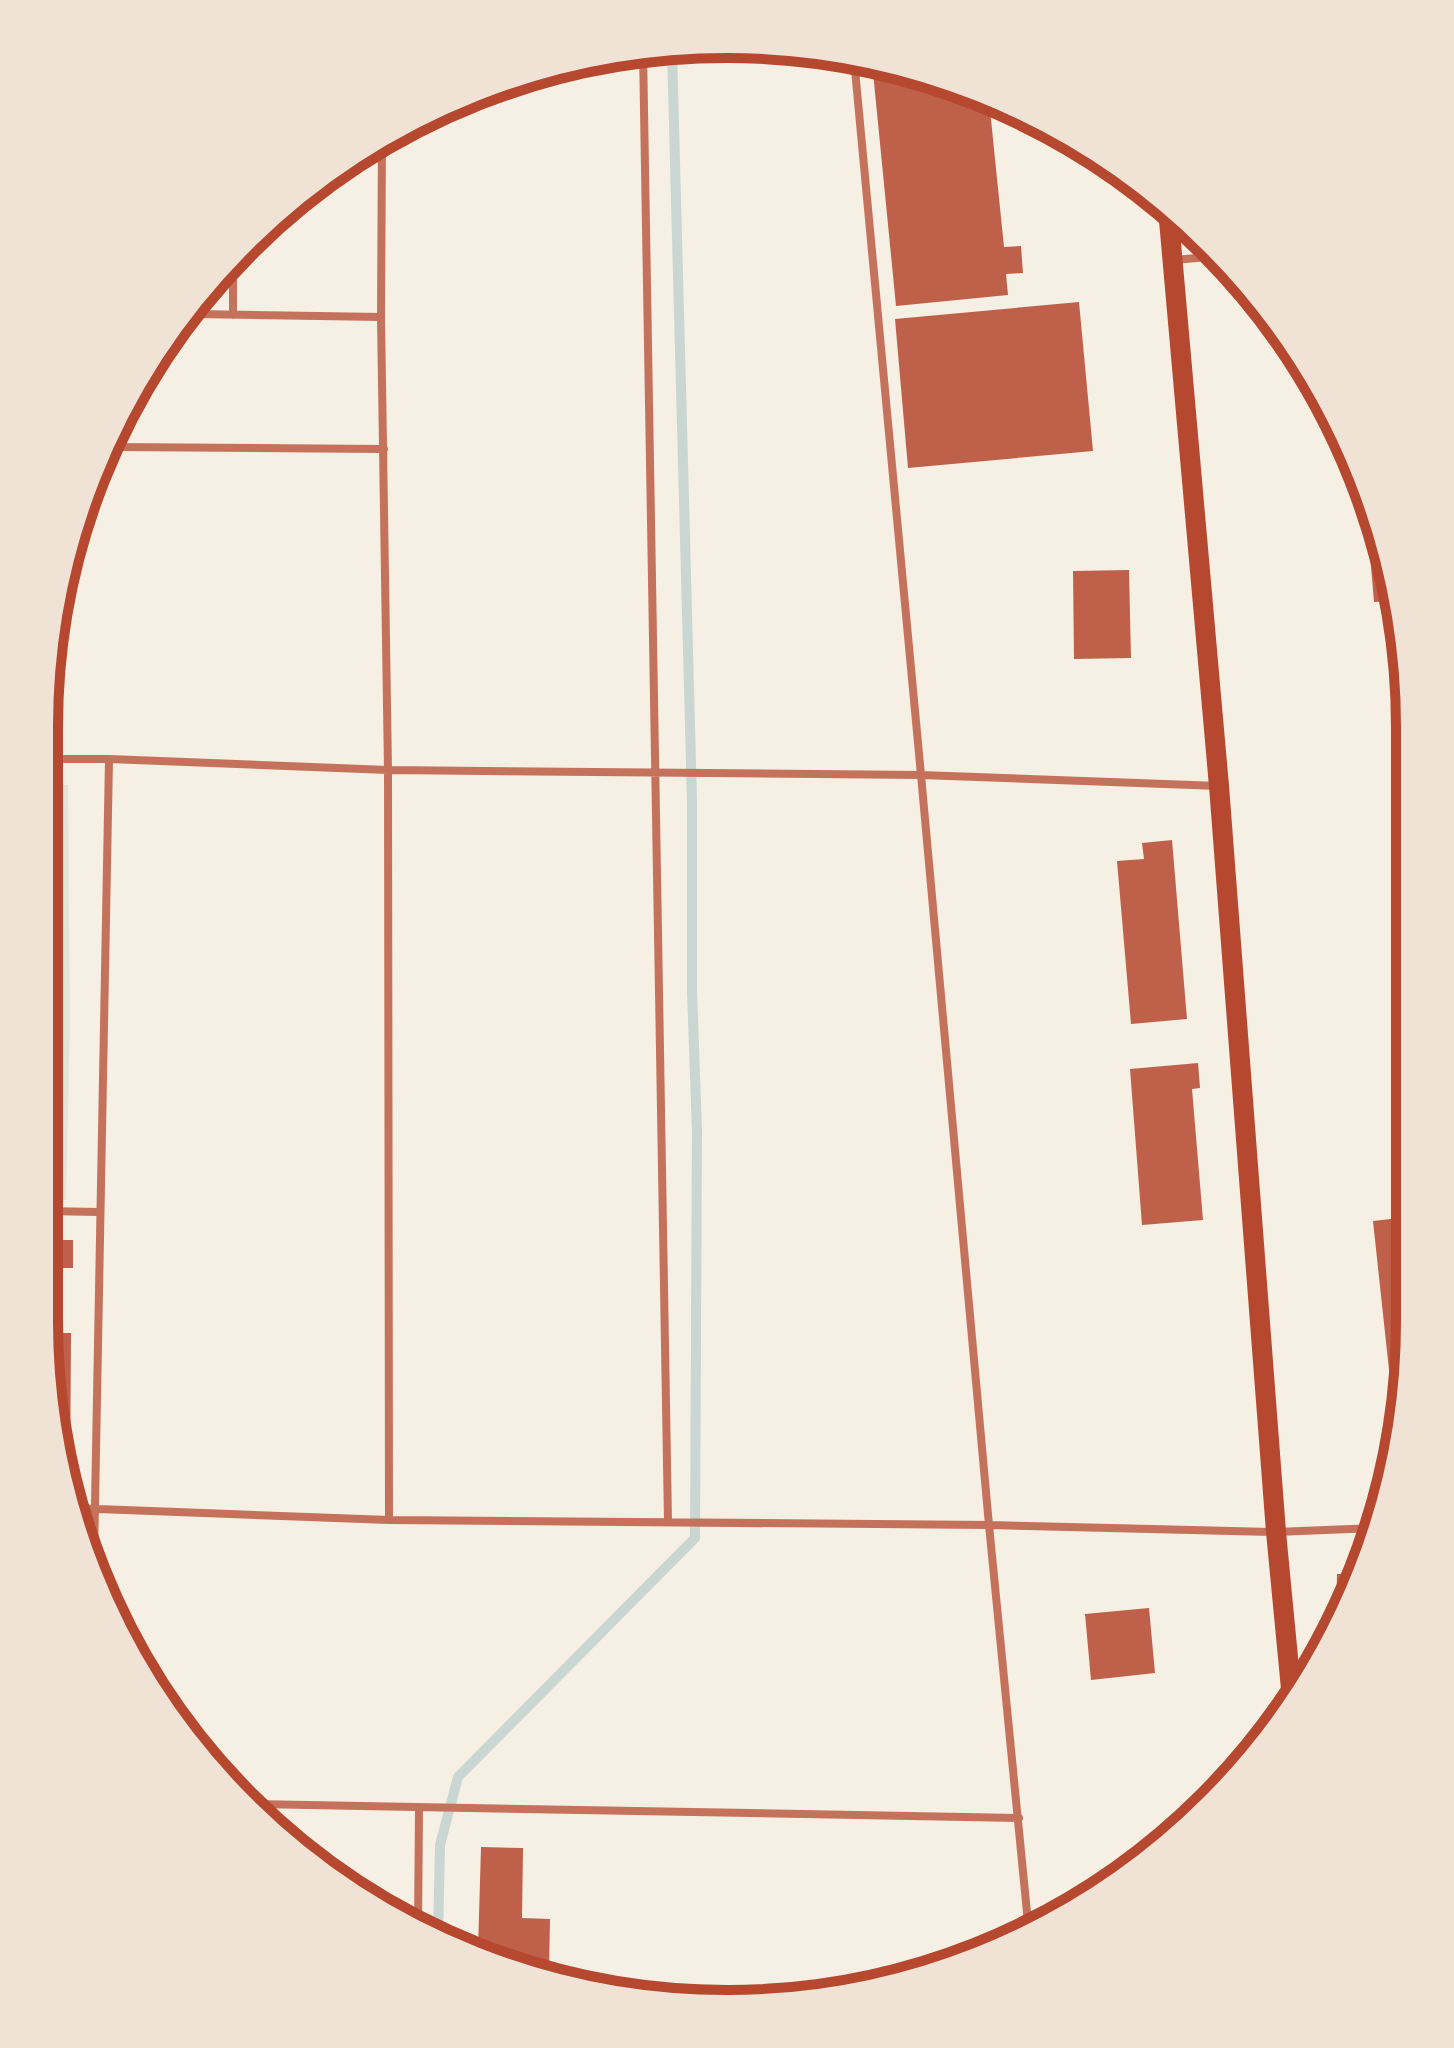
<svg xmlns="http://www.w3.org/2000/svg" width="1454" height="2048" font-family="Quicksand,sans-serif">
  <rect width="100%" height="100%" fill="#f6efe4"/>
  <path fill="#e2e4dc" d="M44 785H68L70 1023 66 1200H44Z"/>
  <path fill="#c9d6d2" d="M44 1049 58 1050 55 1176H44Z"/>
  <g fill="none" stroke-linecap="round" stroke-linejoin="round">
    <path stroke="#c9d6d2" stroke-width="10" d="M438 1938 440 1845 458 1777 695 1538 697 1131 692 991V801L672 49"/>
  </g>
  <path fill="#bf614a" d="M872 62 904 67 989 100 1004 247 1021 246 1023 273 1006 274 1008 295 896 306Z
    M1079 302 1093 451 908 468 895 319Z
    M1367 520H1368L1393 601 1374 602Z
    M1129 570 1131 658 1074 659 1073 571Z
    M1172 840 1187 1019 1131 1024 1117 861 1144 859 1142 843Z
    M1198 1063 1200 1088 1192 1089 1203 1220 1142 1225 1130 1069Z
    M1408 1217 1409 1365 1396 1435 1373 1221Z
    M44 1240H73V1268H44Z
    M46 1333H71L70 1487H66Z
    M1337 1574H1358L1336 1628Z
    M1149 1608 1155 1673 1091 1680 1085 1614Z
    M481 1847 523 1848 522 1918 550 1919 549 1971 478 1950Z"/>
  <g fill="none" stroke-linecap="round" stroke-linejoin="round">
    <path stroke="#c5725c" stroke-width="8" d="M643 50 668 1522
      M854 59 921 775 989 1525 1029 1933
      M382 138 381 317 388 770 389 1520
      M1175 260 1218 256
      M194 314 381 317
      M233 315V266
      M113 447 384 449
      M44 759H109L388 770 921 775 1219 786
      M44 1211 99 1212
      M72 1508 389 1520 989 1525 1276 1532 1375 1528
      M94 1557 109 759
      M250 1804 1019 1818
      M418 1929 419 1808"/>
    <path stroke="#b5482f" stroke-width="20" d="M1168 209 1219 786 1276 1532 1292 1699"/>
  </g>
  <path d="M0 0H1454V2048H0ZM727 58H727A669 669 0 0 1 1396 727V1321A669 669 0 0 1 727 1990H727A669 669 0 0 1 58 1321V727A669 669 0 0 1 727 58Z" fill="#f1e2d6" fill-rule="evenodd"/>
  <path fill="none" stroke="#b5482f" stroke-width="10" d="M727 58H727A669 669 0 0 1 1396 727V1321A669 669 0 0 1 727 1990H727A669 669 0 0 1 58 1321V727A669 669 0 0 1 727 58Z"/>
</svg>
